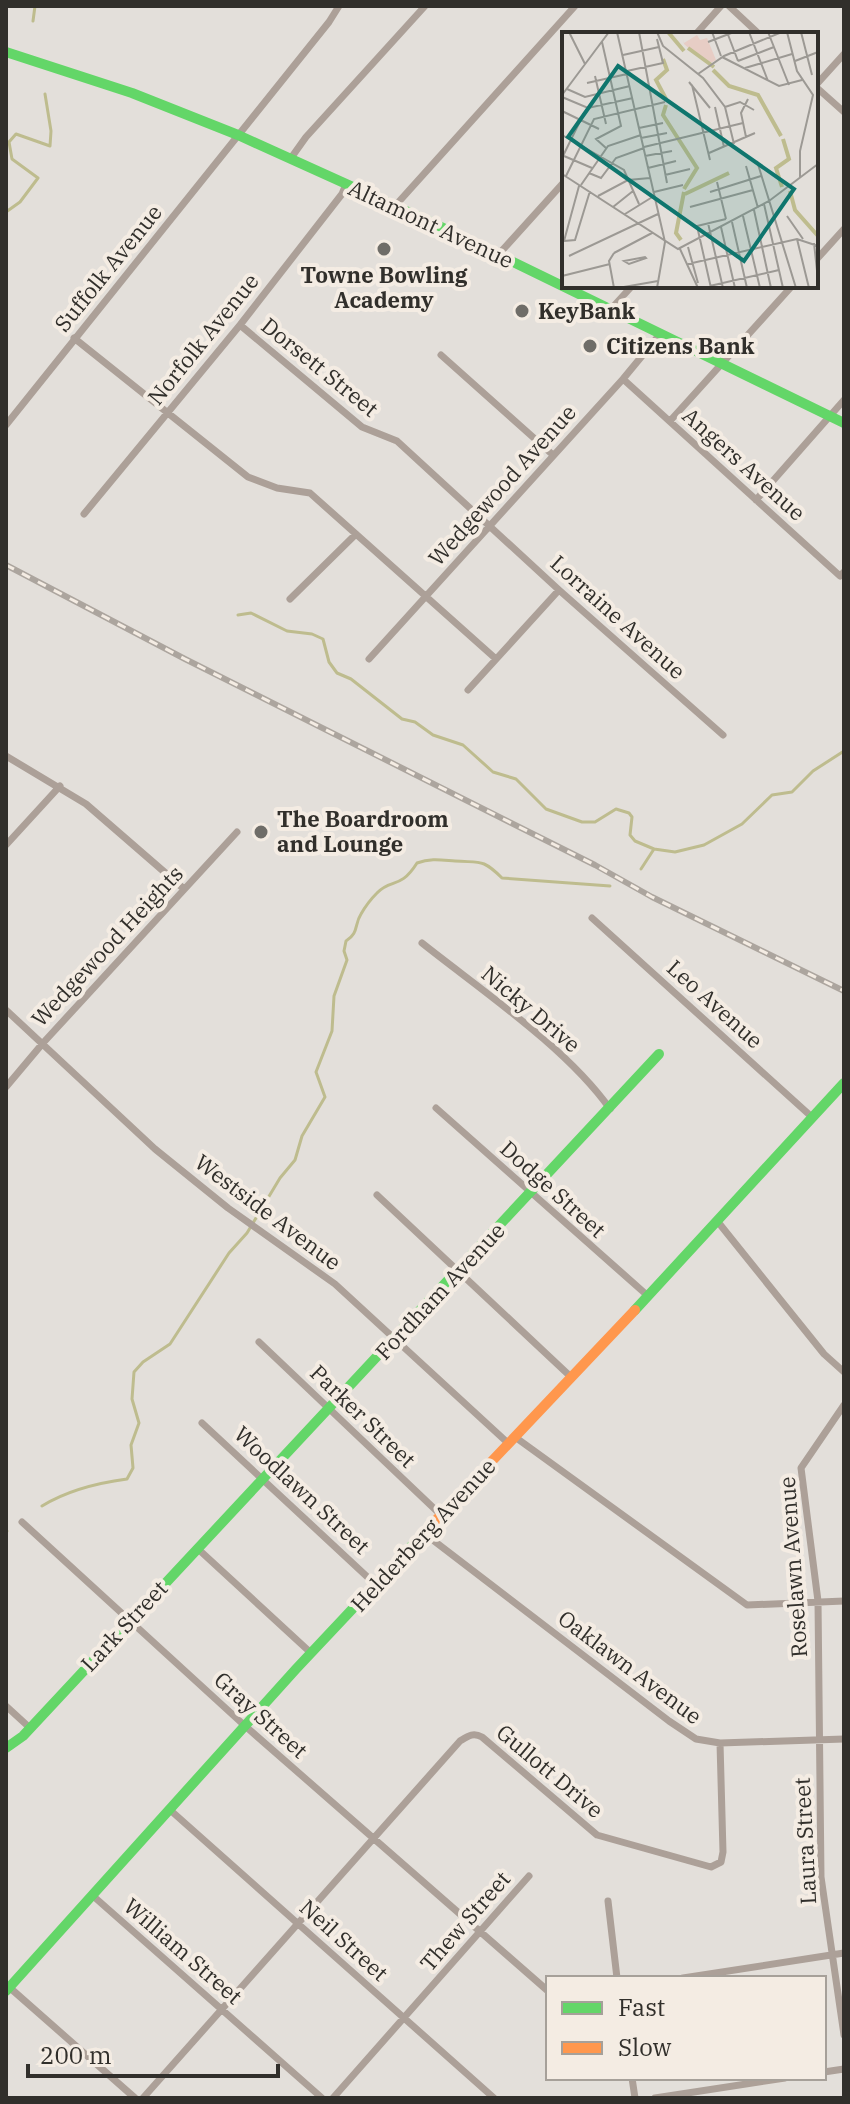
<svg xmlns="http://www.w3.org/2000/svg" width="850" height="2104" font-family="'IBM Plex Serif',serif">
  <rect width="100%" height="100%" fill="#e3dfda"/>
  <g fill="none" stroke-linecap="round" stroke-linejoin="round">
    <path stroke="#bebc8e" stroke-width="3" d="M33 21 35 6
      M6 212 20 202 38 178 12 159 9 142 16 134 50 146 51 131 45 94
      M238 615 251 613 287 631 312 634 323 639 329 662 337 673 351 679 402 719 415 722 433 735 463 745 493 772 516 779 546 809 582 822H595L616 809 629 813 632 817 630 835 635 841 654 849
      M641 869 654 849 675 852 704 845 742 824 772 795 792 792 813 771 844 751
      M42 1506C68 1490 97 1483 127 1479L133 1468 131 1445 139 1423 132 1399 134 1372 143 1362 170 1344 229 1253 247 1233 280 1178 295 1160 302 1136 325 1097 316 1072 332 1031 334 996 347 960 344 951 346 941C359 933 354 925 361 914 365 907 371 899 377 893 391 878 400 890 417 863 431 858 441 860 455 861 480 863 482 858 502 878L610 886
      M6 1531H7"/>
    <path stroke="#aca098" stroke-width="7" d="M729 6 759 34
      M696 34 721 6
      M816 85 844 54
      M816 87 844 112
      M291 158 306 137 425 6
      M395 206 575 6
      M498 255 564 182
      M816 260 844 229
      M611 309 632 286
      M240 325 362 427 397 441 559 590 723 735
      M74 338 248 477 277 488 310 493 496 659
      M441 355 553 455
      M623 379 840 576 844 572
      M670 421 792 286
      M6 425 329 22 339 6
      M756 500 844 400
      M84 514 240 325 342 194 346 184
      M290 599 356 534
      M369 659 623 379 661 333
      M468 690 559 590
      M6 756 86 804 184 889
      M6 845 60 786
      M592 918 813 1118
      M422 943C481 990 567 1048 610 1109
      M6 1010 155 1149 228 1208 335 1284 509 1444
      M6 1087 43 1043 237 832
      M436 1108 648 1296
      M377 1195 571 1377
      M718 1222 824 1354 844 1372
      M259 1342 442 1516
      M844 1405 801 1468 818 1601 821 1877 844 2035
      M202 1423 376 1585
      M515 1437 747 1605 844 1601
      M22 1522 244 1725 548 1991
      M425 1534 669 1721 696 1739 720 1743 844 1739
      M197 1548 311 1653
      M6 1706 30 1728
      M169 1809 494 2098
      M92 1895 322 2098
      M608 1901 617 1978
      M683 1978 844 1953
      M9 1987 135 2098
      M824 2072 844 2069
      M632 2078 635 2098
      M143 2098 460 1741C468 1736 473 1732 482 1737L597 1835 711 1867 721 1862 723 1852 720 1743
      M333 2098 529 1876
      M655 2098 785 2078"/>
    <path stroke="#63d668" stroke-width="10" d="M6 52 132 93 238 135 437 225 844 423
      M635 1310 844 1083
      M6 1748 23 1736 659 1054
      M6 1991 296 1669 421 1536"/>
    <path stroke="#ff974d" stroke-width="10" d="M421 1536 635 1310"/>
    <defs>
      <path id="rail" d="M6 565 185 659 595 865 652 897 844 991"/>
    </defs>
    <use href="#rail" stroke="#aca59e" stroke-width="6"/>
    <use href="#rail" stroke="#f4ece3" stroke-width="3" stroke-dasharray="9" stroke-linecap="butt"/>
  </g>
  <g fill="#6f6d68" stroke="#f4ece3" stroke-width="3">
    <circle cx="384" cy="249" r="8"/>
    <circle cx="522" cy="311" r="8"/>
    <circle cx="590" cy="346" r="8"/>
    <circle cx="261" cy="832" r="8"/>
  </g>
  <g text-anchor="middle" stroke-width="8" stroke-linejoin="round" paint-order="stroke">
    <g font-size="22" fill="#312f2b" stroke="#f4ece3">
      <text transform="translate(431 224) rotate(25)" y="8">Altamont Avenue</text>
      <text transform="translate(108 268) rotate(-51)" y="8">Suffolk Avenue</text>
      <text transform="translate(203 339) rotate(-51)" y="8">Norfolk Avenue</text>
      <text transform="translate(320 367) rotate(39)" y="8">Dorsett Street</text>
      <text transform="translate(744 464) rotate(42)" y="8">Angers Avenue</text>
      <text transform="translate(502 485) rotate(-48)" y="8">Wedgewood Avenue</text>
      <text transform="translate(618 617) rotate(42)" y="8">Lorraine Avenue</text>
      <text transform="translate(107 946) rotate(-47)" y="8">Wedgewood Heights</text>
      <text transform="translate(715 1004) rotate(42)" y="8">Leo Avenue</text>
      <text transform="translate(531 1009) rotate(40)" y="8">Nicky Drive</text>
      <text transform="translate(553 1189) rotate(42)" y="8">Dodge Street</text>
      <text transform="translate(268 1212) rotate(37)" y="8">Westside Avenue</text>
      <text transform="translate(440 1291) rotate(-47)" y="8">Fordham Avenue</text>
      <text transform="translate(363 1416) rotate(44)" y="8">Parker Street</text>
      <text transform="translate(302 1490) rotate(43)" y="8">Woodlawn Street</text>
      <text transform="translate(423 1535) rotate(-47)" y="8">Helderberg Avenue</text>
      <text transform="translate(793 1567) rotate(-94)" y="8">Roselawn Avenue</text>
      <text transform="translate(124 1626) rotate(-47)" y="8">Lark Street</text>
      <text transform="translate(630 1667) rotate(37)" y="8">Oaklawn Avenue</text>
      <text transform="translate(261 1715) rotate(42)" y="8">Gray Street</text>
      <text transform="translate(550 1771) rotate(40)" y="8">Gullott Drive</text>
      <text transform="translate(805 1841) rotate(-93)" y="8">Laura Street</text>
      <text transform="translate(465 1921) rotate(-49)" y="8">Thew Street</text>
      <text transform="translate(344 1940) rotate(42)" y="8">Neil Street</text>
      <text transform="translate(183 1951) rotate(41)" y="8">William Street</text>
    </g>
    <g font-size="22" font-weight="bold" fill="#312f2b" stroke="#f4ece3" text-anchor="start">
      <text x="384" y="283" text-anchor="middle">Towne Bowling<tspan x="384" dy="25">Academy</tspan></text>
      <text x="538" y="319">KeyBank</text>
      <text x="606" y="354">Citizens Bank</text>
      <text x="277" y="827">The Boardroom<tspan x="277" dy="25">and Lounge</tspan></text>
    </g>
  </g>
  <g transform="translate(562 32)">
    <rect width="256" height="256" fill="#e3dfda"/>
    <path d="M120 3 122 11 135 3 138 8 145 6 154 28 147 32 138 26 122 12Z" fill="#e7cdc5"/>
    <path fill="none" stroke="#bebc8e" stroke-width="4" d="M106 0 122 19M126 16 152 35M101 27 105 38 94 48 104 67M151 38 167 54 196 63 219 104M104 73 101 83 135 136 122 157M220 155 214 136 227 127 221 107M228 159 233 178 256 204M123 162 167 141M119 208 114 201 122 160"/>
    <path fill="none" stroke="#9c9994" stroke-width="2" d="M7 0 23 32M55 0 103 210 95 256M77 0 105 151M95 0 101 14 141 46 163 75 172 112M150 0 159 24M165 0 176 29M187 0 206 49M206 0 227 53M225 0 235 39 251 63 238 119V145M239 0 250 43M40 10 59 94 34 107 44 116M146 10 172 0M61 23 97 15M160 25 217 54 240 48M176 29 212 15M233 29 256 20M183 36 230 22M65 39 101 31 95 7M136 42 162 24 220 0M33 44 44 92M127 50 148 76M25 51 65 42M130 53 148 128M5 57 23 65 68 54M0 63 47 0M0 65 26 76 71 66M153 75 162 115M163 75 178 70 192 78M0 79 37 97M77 96 101 91M0 103 62 138 77 172M184 105 179 81 186 67M79 106 105 101M82 115 181 91M147 121 193 101M2 124 30 136M83 124 110 119M0 126 22 81M195 129 234 256M184 134 196 176M86 136 114 129M27 141 39 146 54 126 82 116M0 142 116 217 207 169 256 132M103 143 128 137M4 144 32 87 103 70M155 150 164 187M19 153 46 114 79 103M92 160 121 153M148 160 199 144M36 164 66 148 88 146M202 172 221 256M51 175 71 159M128 175 191 158M192 178 209 256M63 182 92 164M181 184 198 256M225 184 241 207M170 190 185 256M146 191 161 256M159 195 173 256M235 207 247 256M2 209 13 208 28 159M2 209 17 154M252 211 256 248M126 215 136 251M118 217 136 256M52 221 90 201M52 221 47 229 52 256M7 224 96 182M84 226 67 232 62 229 83 225ZM126 232 235 207 256 214M0 244 48 232M56 256 96 249M139 256 217 238M149 256 135 194 164 187"/>
    <path fill="#0f766e" fill-opacity="0.15" stroke="#0f766e" stroke-width="4" d="M56 34 232 157 182 229 6 105Z"/>
    <rect width="256" height="256" fill="none" stroke="#312f2b" stroke-width="4"/>
  </g>
  <rect width="850" height="2104" fill="none" stroke="#312f2b" stroke-width="16"/>
  <rect x="546" y="1976" width="280" height="104" fill="#f4ece3" stroke="#a6a099" stroke-width="2"/>
  <rect x="562" y="2002" width="40" height="12" fill="#63d668" stroke="#a6a099" stroke-width="2"/>
  <text x="618" y="2016" font-size="24" fill="#312f2b">Fast</text>
  <rect x="562" y="2042" width="40" height="12" fill="#ff974d" stroke="#a6a099" stroke-width="2"/>
  <text x="618" y="2056" font-size="24" fill="#312f2b">Slow</text>
  <path d="M28 2064v12h250v-12" fill="none" stroke="#312f2b" stroke-width="4"/>
  <text x="40" y="2064" font-size="24" fill="#312f2b" stroke="#f4ece3" stroke-width="6" paint-order="stroke">200 m</text>
</svg>
